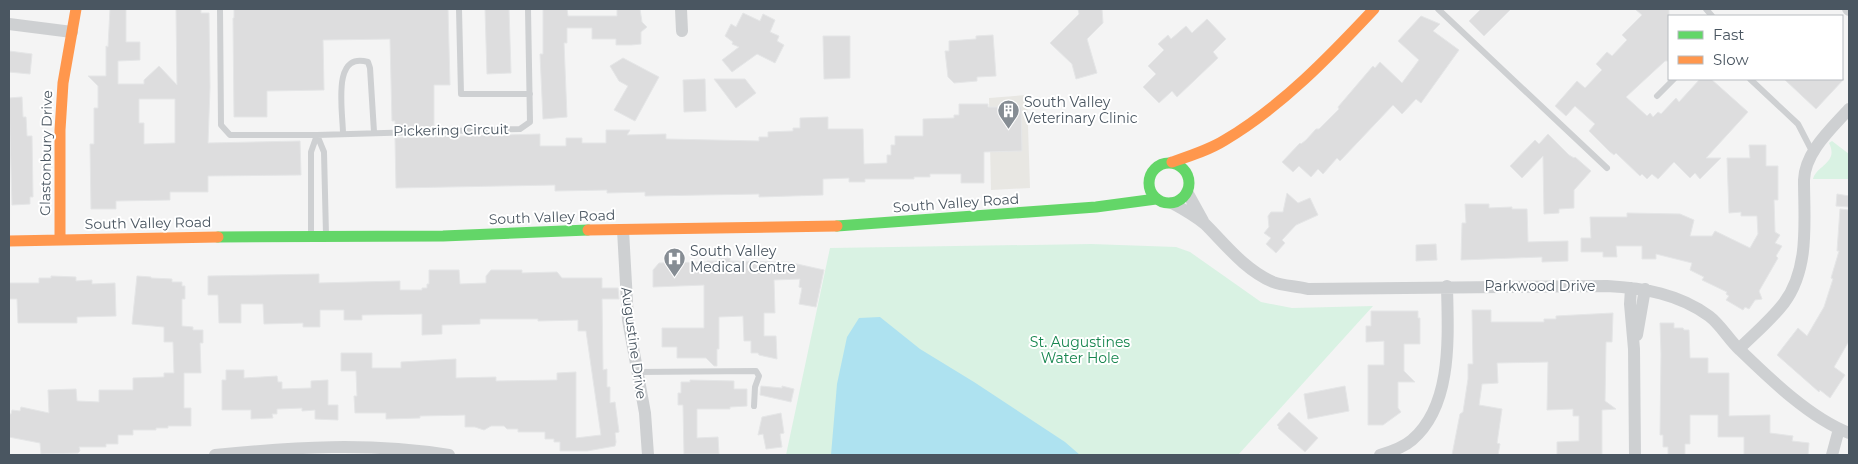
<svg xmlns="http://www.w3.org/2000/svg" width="1858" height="464" font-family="Montserrat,sans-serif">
  <rect width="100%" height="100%" fill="#f4f4f4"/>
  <path fill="#e8e7e3" d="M1027 95 1030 188 991 190 989 98Z"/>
  <path fill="#d9f2e3" d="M1832 141 1849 154V179H1813C1817 165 1839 163 1829 143Z
    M1091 244 1176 247 1190 252 1261 302 1292 308 1373 306 1238 455H786L830 248Z"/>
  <path fill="#aee2f0" d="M880 317 920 349 974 382 1065 442 1080 455H831L837 384 847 337 859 318Z"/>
  <path fill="#ddddde" stroke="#e5e6e7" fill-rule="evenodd" d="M110 9H126V42H140V60L118 61V84H144V80L159 66 177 85 176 9H201V13H209L210 87 208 143 300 141 301 175 208 176V192H170V200L116 201V209H91L90 144H94V108H98V86L88 76H106V46L108 47ZM139 99H175V143L144 144V123H139Z
    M234 9H448L450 85H434V127L395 128V121H392L390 39 323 40 324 90 267 91V117H234L233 18H234Z
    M485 9H509L511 73 487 74Z
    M543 9H567L568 16H617V9H640L642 22 647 27 641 32V44L631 45H616V39H592V28H567V43H564L567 117 543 119 540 54H543Z
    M1078 9H1102L1103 23 1087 39 1097 73 1076 79 1072 64 1050 43 1079 14Z
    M1481 9H1511L1484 36 1469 21Z
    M1635 9H1669V61H1665L1626 97 1647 116 1650 113 1653 117 1658 112 1661 114 1676 98 1679 102 1700 79H1711L1748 112 1706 158H1721L1700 179 1695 173 1690 178 1674 162 1658 179 1652 174 1647 179 1642 174 1640 176 1616 153 1614 155 1609 151 1589 131 1595 124 1575 106 1566 116 1555 106 1577 81 1585 88 1602 70 1596 64 1607 52 1612 56 1627 40 1622 35 1642 15Z
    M743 13 760 21 763 14 775 20 770 32 779 36 777 41 784 45 775 63 757 54 732 72 722 60 739 47 732 44 733 42 725 36 731 24 736 27Z
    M1421 16 1440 24 1433 31 1459 50 1421 103 1416 99 1402 114 1393 105 1340 161 1337 158 1323 174 1318 169 1311 177 1299 166 1293 172 1282 162 1300 143 1301 144 1306 140 1316 129H1319L1339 109 1338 107 1373 66 1375 68 1380 62 1402 83 1419 60 1398 41Z
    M1207 19 1226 39 1213 52 1218 58 1177 97 1172 91 1159 103 1143 87 1156 74 1148 66 1164 50 1158 44 1168 35 1171 39 1186 26 1192 33Z
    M993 35 996 76 977 77V81L954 83 948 77 945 51H949V41L976 39V36Z
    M823 36H850V78L824 79Z
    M9 51 32 54 30 74 9 72Z
    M623 58 659 77 635 121 614 110 628 86 619 81 610 66Z
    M705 79 706 111 684 112 683 80Z
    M714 79H745L756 93 736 108Z
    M1784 79H1844L1816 109Z
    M22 97 23 117H26L27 136H32L33 197H30V204L12 205 9 98Z
    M959 104H988V107H1021L1022 151 984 152V183H961V174H930V177H914V179H865V182H849V178L823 179V195L759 197V194L645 196V192L607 193V190L555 191V185L396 188 395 138 540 134V146H566V138H582V143H606V130H630L627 135 666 134V139L759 141V137H768V132L793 131V128H800V118L828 117V129H863L864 164 887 163V155H891V145H895V136H923V119L954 118V115H959Z
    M1548 134 1569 155 1574 158 1575 157 1591 171 1574 190V208L1559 209V213L1544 214 1543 156 1522 178 1510 166 1535 140 1539 144Z
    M1749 145H1766V166H1778V200H1774L1775 232 1780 235 1775 243 1782 246 1776 256 1778 258 1759 291 1762 299 1755 300 1749 309 1745 307 1743 310 1726 300 1729 296 1726 294 1727 292 1702 280 1704 277 1690 270 1692 263 1656 254V259H1642V246H1616L1617 257H1603V252H1581V238H1591L1590 217H1627V213L1680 214 1694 220 1690 236H1712L1715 231 1750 248 1758 234 1757 216H1741V212L1729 213 1727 158H1750Z
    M1287 193 1298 203 1310 198 1318 215 1296 225 1282 240 1285 243 1276 253 1266 244 1271 238 1264 233 1269 227 1268 216 1271 212H1283Z
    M1837 194 1849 196V207L1836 206Z
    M1465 204H1489V208L1512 207V209H1527L1528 242 1568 241V261L1542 262V257L1461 260 1462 223H1466Z
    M1840 209 1849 210V341L1834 367 1845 375 1830 398 1820 390 1819 392 1777 355 1798 328 1807 336 1824 307 1833 279 1831 278 1839 251H1837Z
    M1436 244 1437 260 1416 261V245Z
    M730 258V261L788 262 824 270 816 307 799 304 802 288 799 287 800 279 774 280 775 313H764V336H776L777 359 759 355 758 353H751V341H744L743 316 719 317V349H717V366H714L706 358H677V347H662V328H704V285L653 287V270L659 263 707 262V261H718V259Z
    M429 270H459L460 284 486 283V276L491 270H522V273L557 272 562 278H602V288H618L619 299H602L603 370 607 369V387H610V403L615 402 619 432 615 433 616 442 615 446 587 451H560V442H554V439H545V432H518V429H507L504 426H491L484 430 475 427H465V415L420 416V418L386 419V413H355L354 396H357L356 371H341V353H372V368H401V362L456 359V378L496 377V381L557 380V373L576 372V438L601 435 586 331H578V320L538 321V319H480V324L442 325V334L422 335V314L362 315V320H344V310H320V327H303V323L264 324 263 304H241V323H219L218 295H208V276L319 274V283L400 281V290H422V288H427V284H429Z
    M51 276 76 277V281L92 280V284L115 283 116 316 77 317V323H18L17 299H9V283H39V278H51Z
    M137 276 151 277V278L172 279V282H182V286H185V299H182V326L193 327V330H203V343H200L201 373H184V408H191V426H168V428H156V430H133V435H118V444H106V447H79L80 451 78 453 41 454 40 443 9 437V414H11L12 410 20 411 21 407 49 413 48 390 76 389 77 401 99 402V390H133V378L164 377V373H174L173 342H164V327L132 324Z
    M1472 310H1491V322H1544V319H1556V316L1613 313 1612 342H1606L1605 401 1616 409 1602 410V455H1557V442L1579 441V416H1573V409L1547 410 1548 362 1497 363 1498 383 1482 384 1479 405 1502 409 1497 443 1500 444 1498 455H1452L1460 414 1463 412 1468 379V364H1473Z
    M1371 311H1418V318H1420V344H1404V371L1415 382H1398V408L1401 412 1383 425H1368V365H1384V341L1366 342V326H1371Z
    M1660 323H1674V328H1683L1684 330H1689L1690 358H1708V373H1729V416L1770 415V433L1793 436 1792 441 1809 443 1808 455H1744V437H1718V415H1690V444H1685V455H1668V447H1663V435H1660L1661 354Z
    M226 370H244V378L277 376 278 382H282V389L311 388V381L328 380V405H338V420L315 419V410L302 411V408L277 409V414H272L273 418 251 419V410H222V380H226Z
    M690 380 734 381V389H747V406L730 407V409H697V438L718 437 719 454H684L683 405H678V393H681V382H690Z
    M761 386 782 388V386L794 389 791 402 760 395Z
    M1345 386 1349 411 1308 419 1304 394Z
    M1289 412 1318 438 1305 452 1278 428 1279 427 1277 425Z
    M781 413 784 433 780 434 782 447 766 449 763 434 758 435 762 417Z"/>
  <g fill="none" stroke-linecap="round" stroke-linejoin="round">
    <path stroke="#ced0d2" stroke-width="6" d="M220 9 221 125 230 135H317L520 129 530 122 528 9
      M459 9 461 94H530
      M1438 9 1607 168
      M1706 9 1712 16
      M1750 79 1798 124 1813 153
      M1657 96 1674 79
      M343 134C343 112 331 51 368 62L370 68 374 132
      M317 135 324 152 326 235
      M311 234V152L317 135
      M637 372 756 371 759 376 755 387 754 406"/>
    <path stroke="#ced0d2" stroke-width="12" d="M681 9 682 31
      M1848 9 1849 10
      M9 24 72 32
      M1187 192 1203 221
      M1172 203C1183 209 1195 216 1205 224 1226 245 1245 270 1273 282 1283 286 1297 286 1308 289L1607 286C1644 288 1679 294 1709 316 1721 325 1729 340 1740 350 1770 379 1810 418 1849 433
      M623 230 628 320 645 413 648 455
      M1631 288 1630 304 1634 349 1635 455
      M1637 335 1645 289
      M1739 349C1754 334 1771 320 1784 303 1810 268 1804 221 1804 180 1805 152 1831 129 1849 109
      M215 455C295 447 368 442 449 455
      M1380 455C1390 452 1404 447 1412 440 1453 405 1448 336 1447 286
      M1832 455 1839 429"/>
    <path stroke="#63d668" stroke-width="11" d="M1149 183a20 20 0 1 1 40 0a20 20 0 1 1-40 0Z
      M837 226 1096 207 1156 199
      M218 237 443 236 588 230"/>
    <path stroke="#ff974d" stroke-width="11" d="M1172 162C1190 156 1209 150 1225 140 1282 106 1329 57 1374 9
      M588 230 837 226
      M60 240V130L63 83 76 9
      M9 241 218 237"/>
  </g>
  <defs>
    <symbol id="building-pin" viewBox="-11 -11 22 30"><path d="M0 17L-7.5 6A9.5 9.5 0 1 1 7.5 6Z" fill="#868d94" stroke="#fff"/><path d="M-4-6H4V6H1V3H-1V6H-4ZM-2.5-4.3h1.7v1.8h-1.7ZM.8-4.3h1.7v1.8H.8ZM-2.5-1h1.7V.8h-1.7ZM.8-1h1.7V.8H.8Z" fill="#fff"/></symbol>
    <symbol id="hospital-pin" viewBox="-11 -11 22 30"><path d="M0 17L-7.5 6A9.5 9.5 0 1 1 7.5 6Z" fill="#868d94" stroke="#fff"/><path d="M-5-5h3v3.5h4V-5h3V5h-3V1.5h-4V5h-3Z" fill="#fff"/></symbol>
  </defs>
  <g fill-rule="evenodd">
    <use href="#building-pin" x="996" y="98" width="25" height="34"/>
    <use href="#hospital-pin" x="662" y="246" width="25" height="34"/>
  </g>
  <g text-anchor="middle" stroke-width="4" stroke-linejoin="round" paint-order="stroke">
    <g font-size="14" fill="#4a5661" stroke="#fff" text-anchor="start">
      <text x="1024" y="107">South Valley<tspan x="1024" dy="16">Veterinary Clinic</tspan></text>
      <text x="690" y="256">South Valley<tspan x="690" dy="16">Medical Centre</tspan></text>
    </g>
    <g font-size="14" fill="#4a5661" stroke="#fff">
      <text transform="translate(451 130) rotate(-1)" y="5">Pickering Circuit</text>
      <text transform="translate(46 153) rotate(-89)" y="5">Glastonbury Drive</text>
      <text transform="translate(956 203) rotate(-4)" y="5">South Valley Road</text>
      <text transform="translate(552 217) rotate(-2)" y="5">South Valley Road</text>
      <text transform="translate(148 223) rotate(-1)" y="5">South Valley Road</text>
      <text x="1540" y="291">Parkwood Drive</text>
      <text transform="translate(634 343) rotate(82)" y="5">Augustine Drive</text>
    </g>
    <g font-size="14" fill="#17864f" stroke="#fff">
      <text x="1080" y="347">St. Augustines<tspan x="1080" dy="16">Water Hole</tspan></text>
    </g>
  </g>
  <rect width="1858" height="464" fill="none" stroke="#4a5661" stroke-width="20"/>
  <rect x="1668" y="15" width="175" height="65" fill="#ffffff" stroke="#b7bbc0"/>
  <rect x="1678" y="31" width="25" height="8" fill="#63d668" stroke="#b7bbc0"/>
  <text x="1713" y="40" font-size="15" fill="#4a5661">Fast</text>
  <rect x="1678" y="56" width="25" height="8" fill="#ff974d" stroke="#b7bbc0"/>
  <text x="1713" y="65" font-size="15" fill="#4a5661">Slow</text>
</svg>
